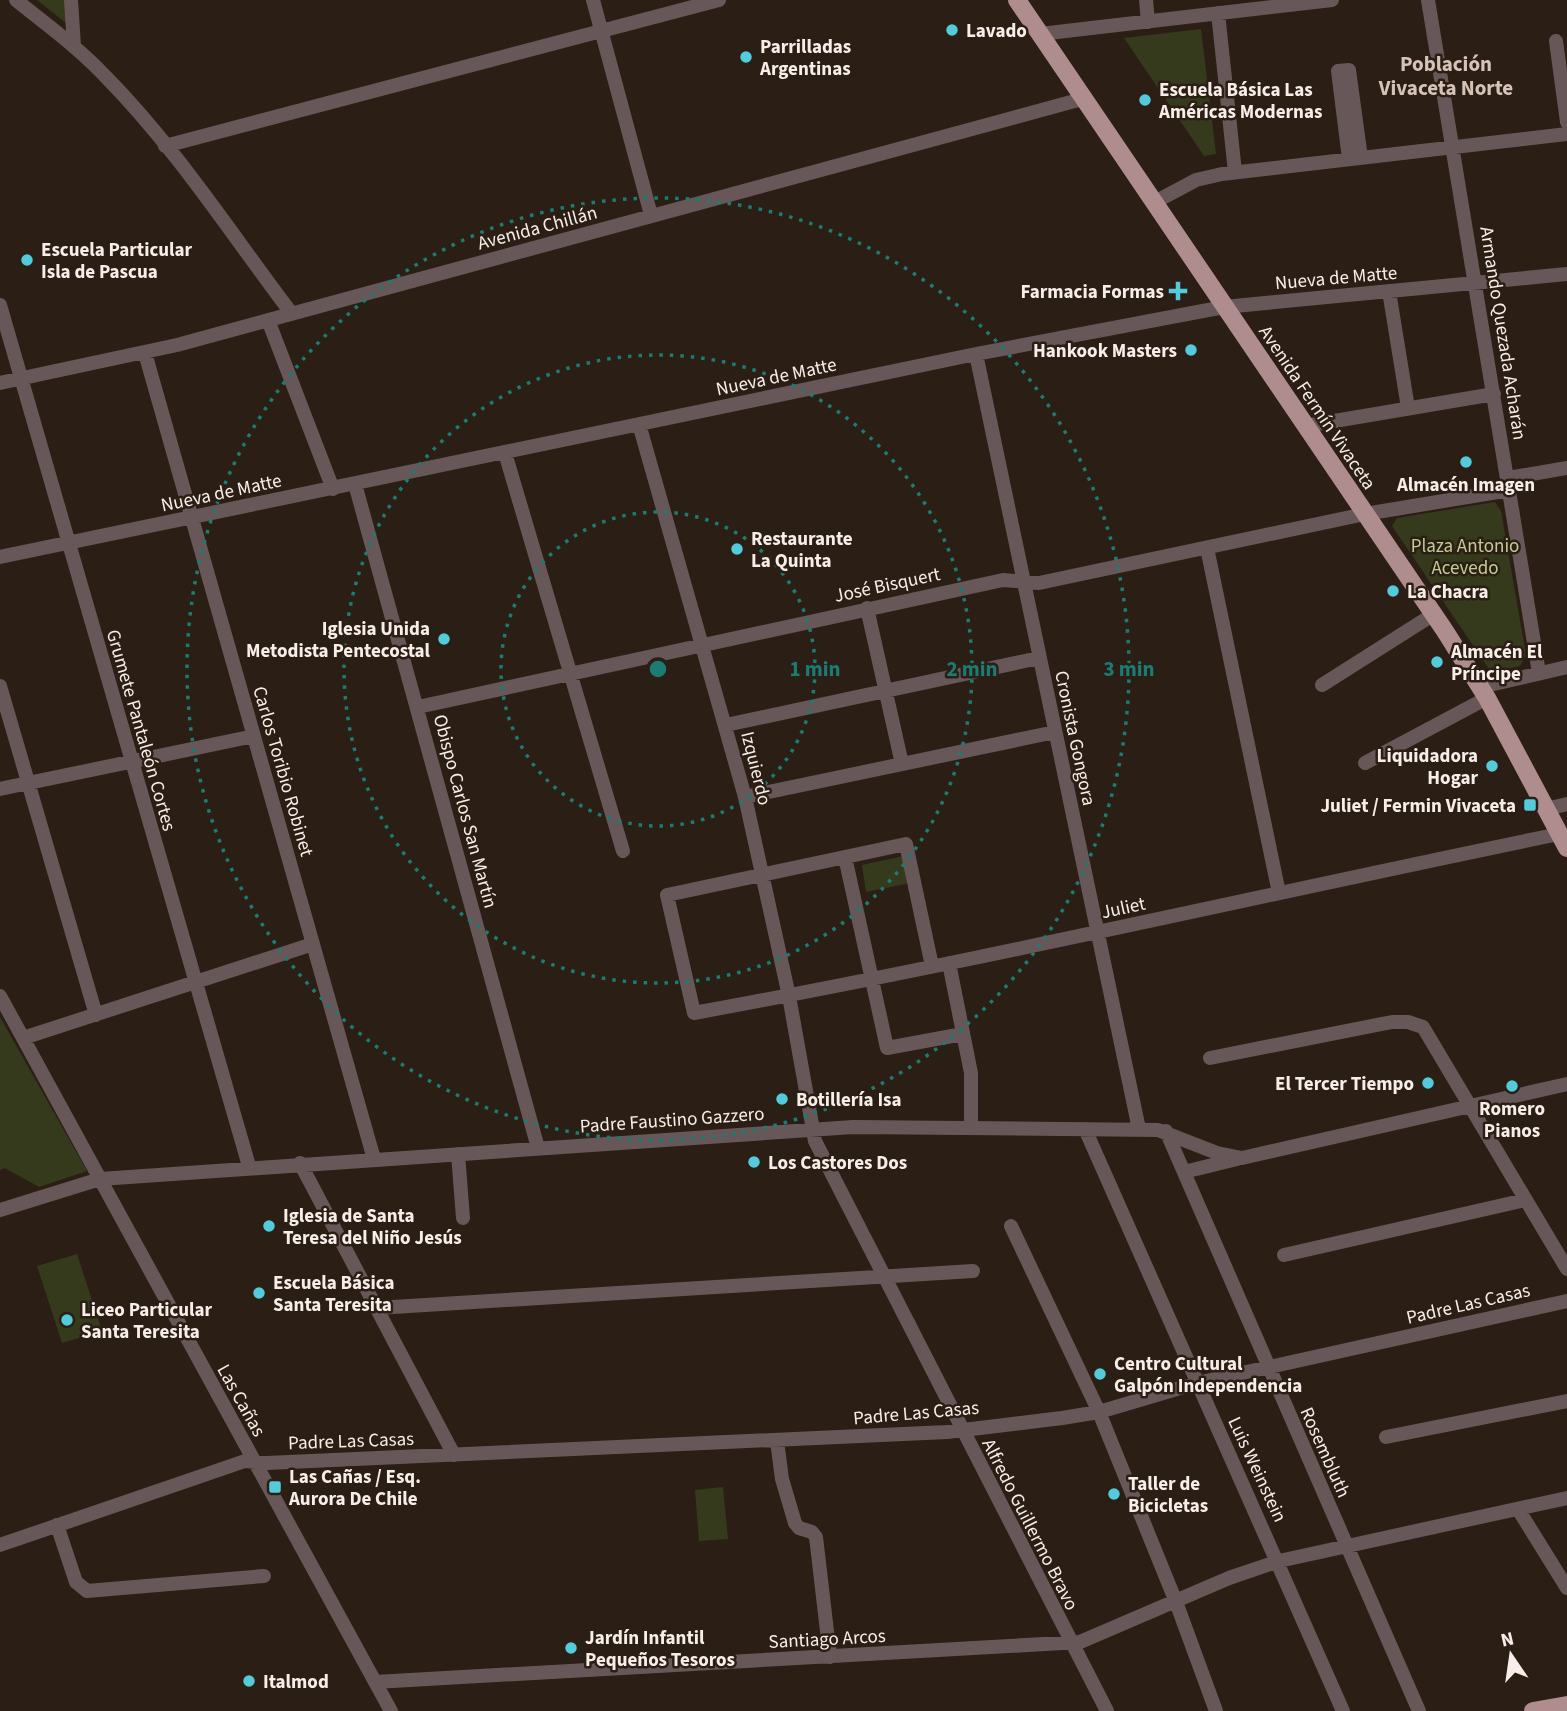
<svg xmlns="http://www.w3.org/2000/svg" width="1567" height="1711" font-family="'Source Sans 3',sans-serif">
  <rect width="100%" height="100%" fill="#2b1e15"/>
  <path fill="#353a1c" d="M37 0H78L75 30Z
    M1201 29 1216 154 1204 156 1124 38Z
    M1495 502 1501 511 1526 655 1520 666 1491 672 1392 526 1397 518Z
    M904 856 910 883 866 892 862 865Z
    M0 1017 87 1171 39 1187 5 1168 0 1170Z
    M77 1254 102 1331 62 1343 37 1266Z
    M723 1487 728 1539 699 1541 695 1490Z"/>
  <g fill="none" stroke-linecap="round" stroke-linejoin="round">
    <path stroke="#685758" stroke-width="14" d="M16 0C47 25 79 48 106 77 176 148 232 235 292 314
      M71 0 74 46
      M593 0 651 215
      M1146 0 1148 22
      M1428 0 1539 673
      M1218 13 1235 172
      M1040 34 1332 0
      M1556 41 1567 122
      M165 146 719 0
      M1349 159 1338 71 1349 70 1361 158
      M1153 203 1196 180 1222 174 1567 134
      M1389 291 1408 408
      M0 305 249 1166
      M268 320 333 489
      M145 353 374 1159
      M976 354 1139 1129
      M0 383 177 345 1082 99
      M639 424 745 797 789 996 815 1141 1107 1711
      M1305 426 1494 394
      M505 453 623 851
      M1508 478 1567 468
      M355 484 538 1148
      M1207 548 1279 893
      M0 557 976 354 1224 307 1567 274
      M867 608 902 764
      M1322 685 1434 614
      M0 686 96 1015
      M1481 687 1567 667
      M418 707 1003 580 1039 583 1365 514 1510 490
      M726 725 1039 658
      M1365 763 1487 698
      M0 789 254 736
      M745 797 1055 732
      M1546 809 1567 804
      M845 857 887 1048 963 1034
      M949 963 971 1073V1126
      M932 966 906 844 667 895 694 1013C984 960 1271 893 1559 834
      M0 996 391 1711
      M23 1038 313 944
      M1210 1058 1392 1022H1408L1423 1027 1567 1269
      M1085 1129 1343 1711
      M1166 1131 1419 1711
      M458 1154 463 1218
      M300 1163 454 1455
      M1184 1172 1237 1159
      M0 1210 100 1179 853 1127 1158 1130 1217 1153 1242 1158 1567 1084
      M1011 1226 1099 1412 1176 1602 1216 1711
      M1284 1255 1525 1200
      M377 1308 973 1271
      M1386 1437 1567 1401
      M777 1441 782 1479 795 1523 799 1528 812 1532 816 1537 830 1657
      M1518 1509 1567 1588
      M57 1525 76 1582 87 1591 264 1576
      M0 1545 245 1461 267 1463 947 1432 1062 1418 1099 1412 1197 1383 1567 1301
      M375 1682 1080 1642 1229 1578 1279 1561 1567 1498"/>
    <path stroke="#af8d8e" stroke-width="18" d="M1017 0 1445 631 1487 698 1567 848
      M1533 1711 1567 1705"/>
  </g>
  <g fill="none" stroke="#1b7c74" stroke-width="3.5" stroke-dasharray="3.5 7">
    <circle cx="658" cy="669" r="157"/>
    <circle cx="658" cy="669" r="314"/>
    <circle cx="658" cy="669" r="471"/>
  </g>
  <g fill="#53cbdb" stroke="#2b1e15" stroke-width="2.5">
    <circle cx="952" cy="30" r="7"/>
    <circle cx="746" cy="57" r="7"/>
    <circle cx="1145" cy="100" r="7"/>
    <circle cx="27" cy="260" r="7"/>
    <path d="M1174.5 280.5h7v7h7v7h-7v7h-7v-7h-7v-7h7z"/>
    <circle cx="1191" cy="350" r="7"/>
    <circle cx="1466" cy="462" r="7"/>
    <circle cx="737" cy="549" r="7"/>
    <circle cx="1393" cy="591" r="7"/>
    <circle cx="444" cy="639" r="7"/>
    <circle cx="1437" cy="662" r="7"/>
    <circle cx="1492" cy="766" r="7"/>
    <rect x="1523" y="798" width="14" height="14" rx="3.5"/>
    <circle cx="1428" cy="1083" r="7"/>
    <circle cx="1512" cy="1086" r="7"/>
    <circle cx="782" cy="1099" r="7"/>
    <circle cx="754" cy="1162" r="7"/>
    <circle cx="269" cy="1226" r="7"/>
    <circle cx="259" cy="1293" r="7"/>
    <circle cx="67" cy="1320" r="7"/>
    <circle cx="1100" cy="1374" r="7"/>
    <rect x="268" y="1480" width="14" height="14" rx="3.5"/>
    <circle cx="1114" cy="1494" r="7"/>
    <circle cx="571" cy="1648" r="7"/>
    <circle cx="249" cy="1681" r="7"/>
  </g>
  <g text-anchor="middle" stroke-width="5" stroke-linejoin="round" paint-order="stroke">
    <g font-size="19" font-weight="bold" fill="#f8eee9" stroke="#2b1e15" text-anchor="start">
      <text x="966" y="37">Lavado</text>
      <text x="760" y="53">Parrilladas<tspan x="760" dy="22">Argentinas</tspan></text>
      <text x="1159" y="96">Escuela Básica Las<tspan x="1159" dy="22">Américas Modernas</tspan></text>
      <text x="41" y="256">Escuela Particular<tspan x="41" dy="22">Isla de Pascua</tspan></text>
      <text x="1164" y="298" text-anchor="end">Farmacia Formas</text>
      <text x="1177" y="357" text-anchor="end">Hankook Masters</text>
      <text x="1466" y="491" text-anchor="middle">Almacén Imagen</text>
      <text x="751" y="545">Restaurante<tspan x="751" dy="22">La Quinta</tspan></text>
      <text x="1407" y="598">La Chacra</text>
      <text x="430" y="635" text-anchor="end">Iglesia Unida<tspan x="430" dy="22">Metodista Pentecostal</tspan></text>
      <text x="1451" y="658">Almacén El<tspan x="1451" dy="22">Príncipe</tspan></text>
      <text x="1478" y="762" text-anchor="end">Liquidadora<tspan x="1478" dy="22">Hogar</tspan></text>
      <text x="1516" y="812" text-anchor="end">Juliet / Fermin Vivaceta</text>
      <text x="1414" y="1090" text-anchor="end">El Tercer Tiempo</text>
      <text x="796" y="1106">Botillería Isa</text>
      <text x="1512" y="1115" text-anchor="middle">Romero<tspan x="1512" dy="22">Pianos</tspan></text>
      <text x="768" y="1169">Los Castores Dos</text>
      <text x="283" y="1222">Iglesia de Santa<tspan x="283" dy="22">Teresa del Niño Jesús</tspan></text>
      <text x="273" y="1289">Escuela Básica<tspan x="273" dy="22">Santa Teresita</tspan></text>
      <text x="81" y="1316">Liceo Particular<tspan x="81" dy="22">Santa Teresita</tspan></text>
      <text x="1114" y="1370">Centro Cultural<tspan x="1114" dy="22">Galpón Independencia</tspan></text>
      <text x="289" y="1483">Las Cañas / Esq.<tspan x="289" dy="22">Aurora De Chile</tspan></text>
      <text x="1128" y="1490">Taller de<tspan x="1128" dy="22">Bicicletas</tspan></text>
      <text x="585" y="1644">Jardín Infantil<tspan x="585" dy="22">Pequeños Tesoros</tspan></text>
      <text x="263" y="1688">Italmod</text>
    </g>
    <g font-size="19" fill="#f8eee9" stroke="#2b1e15">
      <text transform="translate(537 227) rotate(-15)" y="7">Avenida Chillán</text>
      <text transform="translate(1336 277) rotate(-5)" y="7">Nueva de Matte</text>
      <text transform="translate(1504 333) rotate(81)" y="7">Armando Quezada Acharán</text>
      <text transform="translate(776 376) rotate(-12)" y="7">Nueva de Matte</text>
      <text transform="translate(1318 407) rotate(56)" y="7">Avenida Fermín Vivaceta</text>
      <text transform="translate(221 492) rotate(-12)" y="7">Nueva de Matte</text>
      <text transform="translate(887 584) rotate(-12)" y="7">José Bisquert</text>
      <text transform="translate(142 730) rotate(74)" y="7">Grumete Pantaleón Cortes</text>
      <text transform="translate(1076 738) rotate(78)" y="7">Cronista Gongora</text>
      <text transform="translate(757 768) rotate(76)" y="7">Izquierdo</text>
      <text transform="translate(284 771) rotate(74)" y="7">Carlos Toribio Robinet</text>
      <text transform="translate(466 811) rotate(75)" y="7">Obispo Carlos San Martín</text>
      <text transform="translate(1123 907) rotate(-12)" y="7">Juliet</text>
      <text transform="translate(672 1119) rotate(-4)" y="7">Padre Faustino Gazzero</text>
      <text transform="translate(1468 1303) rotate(-13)" y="7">Padre Las Casas</text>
      <text transform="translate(242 1400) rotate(61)" y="7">Las Cañas</text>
      <text transform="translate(916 1412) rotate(-5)" y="7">Padre Las Casas</text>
      <text transform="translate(351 1440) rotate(-2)" y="7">Padre Las Casas</text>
      <text transform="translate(1326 1452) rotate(66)" y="7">Rosembluth</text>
      <text transform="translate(1258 1469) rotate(65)" y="7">Luis Weinstein</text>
      <text transform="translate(1031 1524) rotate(63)" y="7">Alfredo Guillermo Bravo</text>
      <text transform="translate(827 1638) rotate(-3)" y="7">Santiago Arcos</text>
    </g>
    <g font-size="19" fill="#c2cc92" stroke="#2b1e15">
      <text x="1465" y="552">Plaza Antonio<tspan x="1465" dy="22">Acevedo</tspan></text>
    </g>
    <g font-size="21" font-weight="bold" fill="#d5c3b8" stroke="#2b1e15">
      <text x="1446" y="71">Población<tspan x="1446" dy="24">Vivaceta Norte</tspan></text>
    </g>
  </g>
  <circle cx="658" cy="669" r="10" fill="#1b7c74" stroke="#2b1e15" stroke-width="3.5"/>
  <g font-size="21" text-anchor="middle" font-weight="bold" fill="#1b7c74" stroke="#2b1e15" stroke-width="5" stroke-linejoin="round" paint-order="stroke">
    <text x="815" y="676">1 min</text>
    <text x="972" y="676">2 min</text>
    <text x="1129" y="676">3 min</text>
  </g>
  <g transform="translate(1511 1655) rotate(347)" stroke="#2b1e15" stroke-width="5" paint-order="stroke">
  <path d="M0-5L12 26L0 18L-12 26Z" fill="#f8eee9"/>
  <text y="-10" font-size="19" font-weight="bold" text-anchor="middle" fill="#f8eee9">N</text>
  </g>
</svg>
